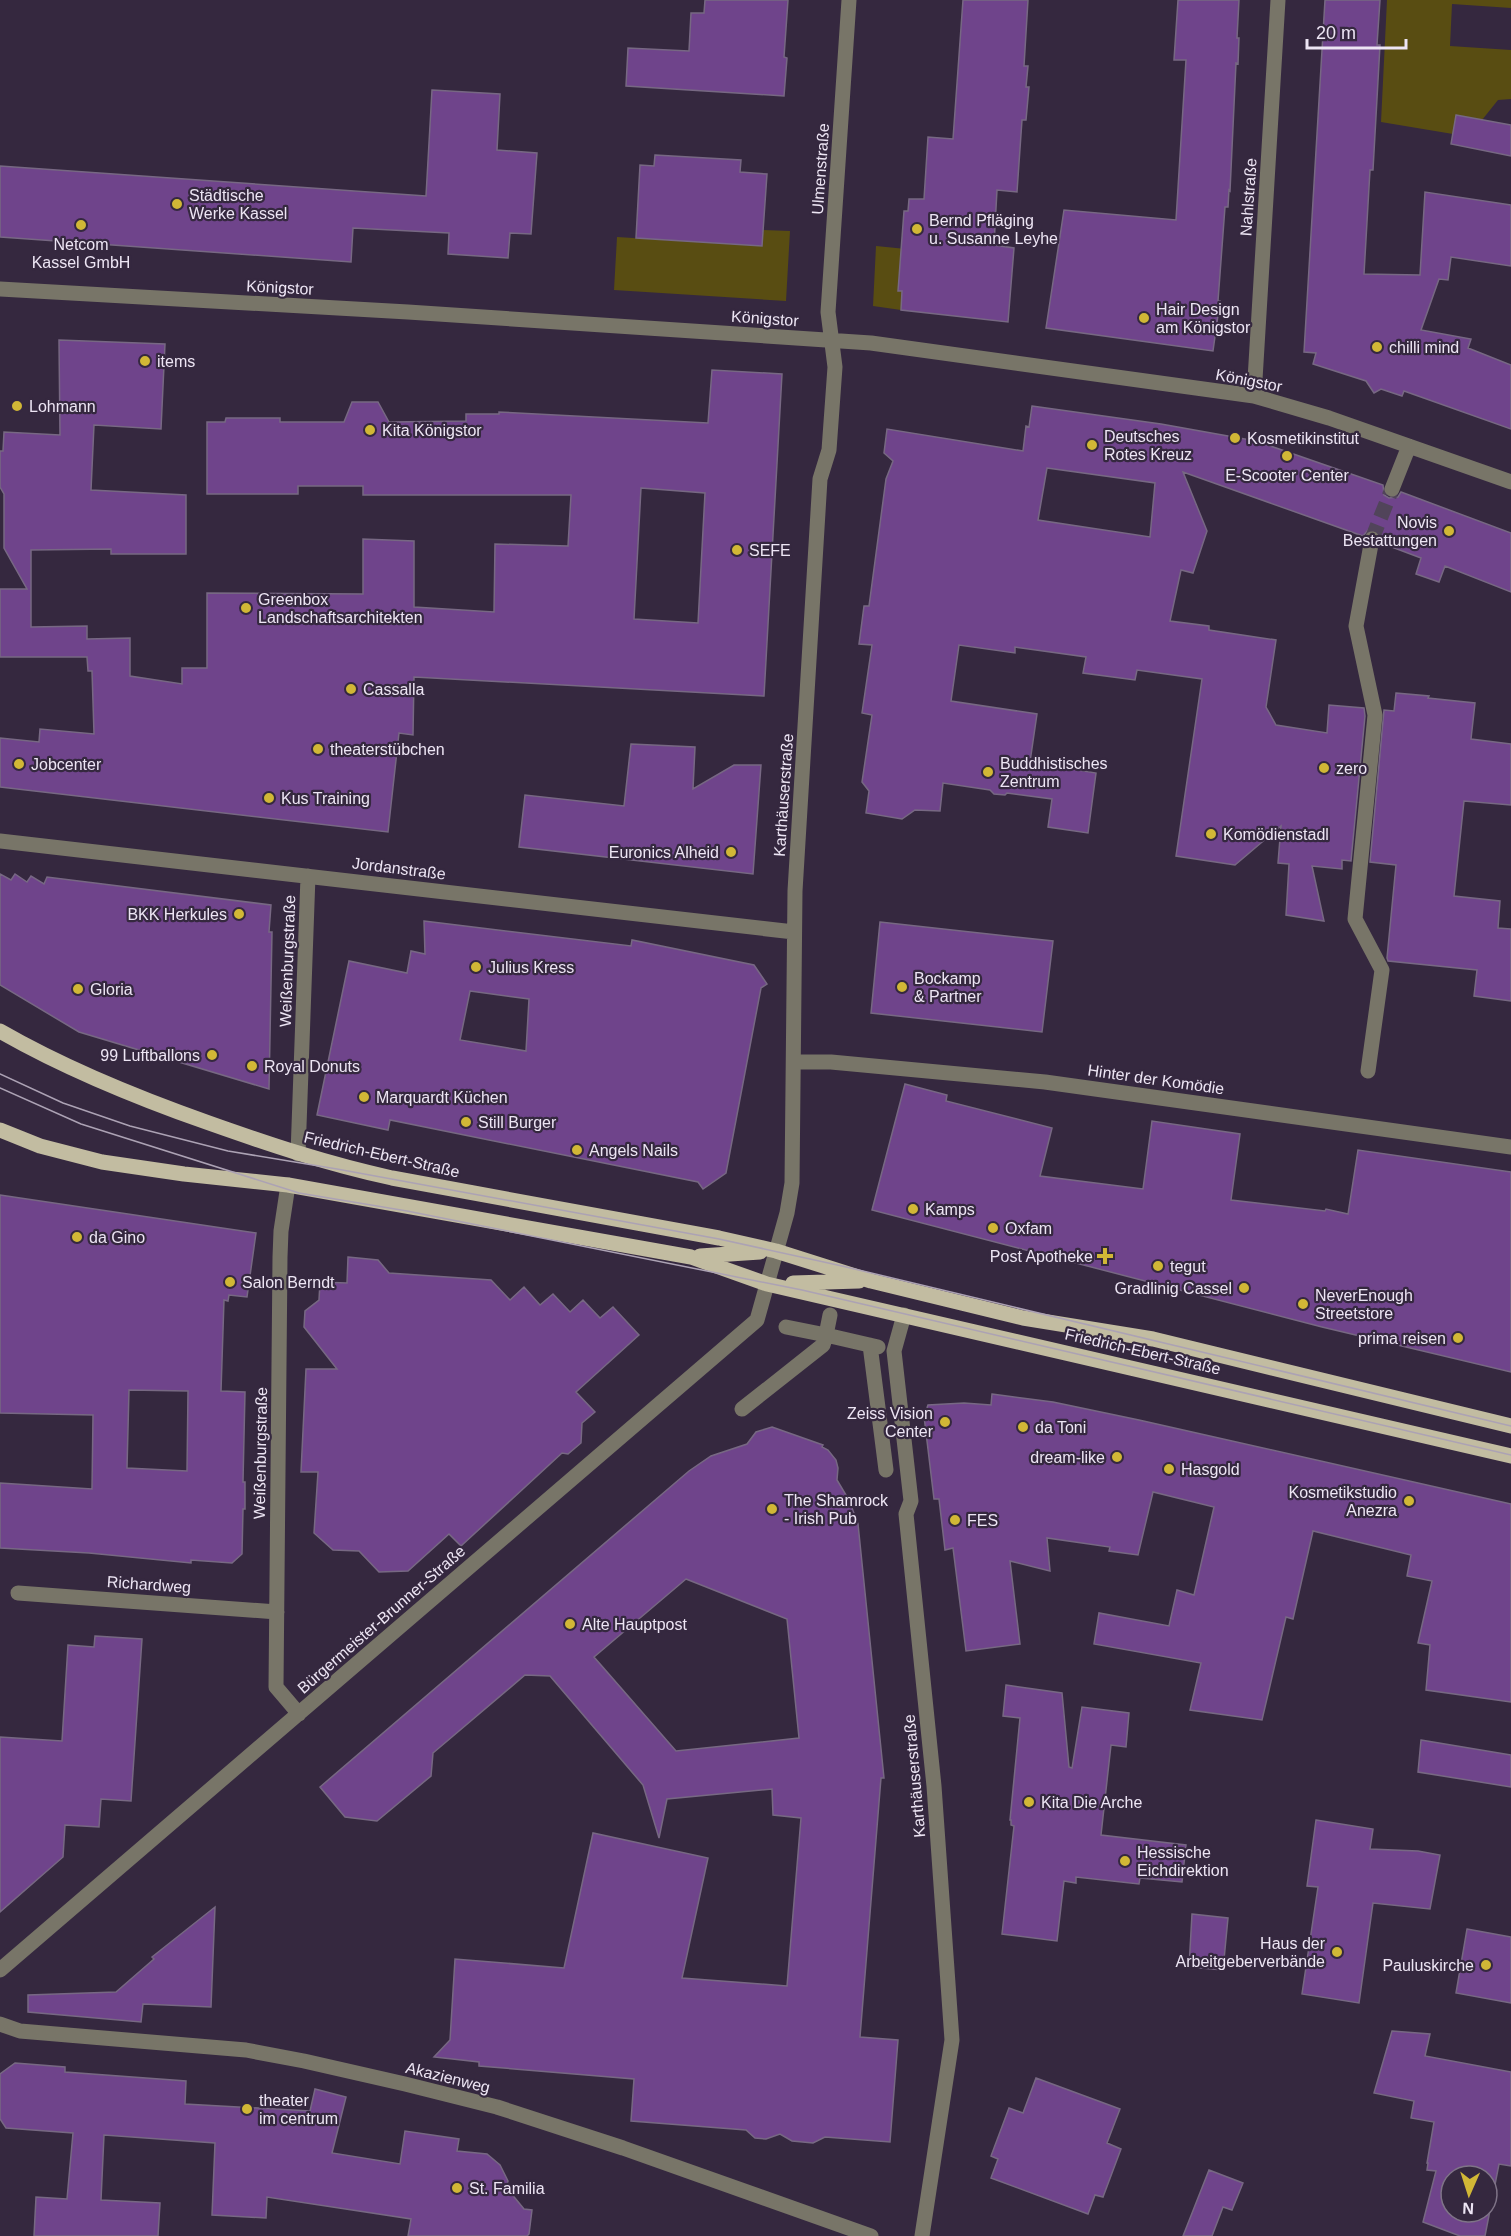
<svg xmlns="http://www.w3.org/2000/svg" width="1511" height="2236" font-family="Helvetica,sans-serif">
  <rect width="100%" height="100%" fill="#35283f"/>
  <path fill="#594d12" d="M1387 0H1511V8L1452 4 1450 46 1511 50V99L1498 100 1482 120 1453 134 1381 122Z
    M763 230 790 231 786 301 614 290 617 237 762 246Z
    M876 246 906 249 904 273H899L898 291H902L901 310 873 306Z"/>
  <path fill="#6f448b" stroke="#776883" stroke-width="1.5" fill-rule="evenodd" d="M705 0H788L784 57 787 58 784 96 626 86 628 48 689 51 691 13H704Z
    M963 0H1028L1024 66H1028L1026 87H1029L1026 120H1022L1017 192 997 190 994 245 1014 248 1008 322 901 310 902 291H898L904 211H908L909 199H924L928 137 953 139Z
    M1178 0H1239L1237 38H1239L1238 64 1236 63 1230 191 1229 190 1228 207H1225L1218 301H1220L1213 351 1046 328 1064 210 1176 220 1186 60H1174Z
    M1325 0H1380L1377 45H1380L1373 170H1370L1364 274 1420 275 1425 192 1511 205V266L1451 257 1448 280 1439 279 1421 330 1471 339 1468 348 1511 365V429L1404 391 1402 396 1381 389 1374 393 1366 381 1313 364 1316 353 1304 352Z
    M432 90 500 94 497 150 537 153 531 234 510 233 508 258 448 254 449 233 353 228 351 262 0 237V166L426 196Z
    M1456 115 1511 125V156L1451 144Z
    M655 155 741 160 740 172 767 174 762 246 636 238 640 165 654 166Z
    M59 340 165 344 161 429 94 425 91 490 186 495V554H111V549L31 550V627L87 626V639L130 638V676L182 684V668H207V593L363 594V539L414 541V607L494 612 495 544 568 546 571 495H363V486H298V494H207V422H225L226 418H280V422H344L352 402H378L389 422 466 421V414H499V412L708 423 712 370 782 374 764 696 414 677 413 735 399 733 388 832 0 787V738L39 742 40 729 94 734 92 671H88L87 657H0V589H27L4 548V494L0 487V451H3L4 432 60 435ZM641 488 705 493 698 623 634 619Z
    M1032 406 1161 424 1256 441 1383 485 1384 495 1389 498 1398 497 1401 492 1511 533V592L1445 566 1439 582 1416 574 1421 558 1381 543V535L1374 530H1368L1363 536 1183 472 1207 531 1193 573 1181 570 1170 621 1209 626V630L1276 640 1266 707 1276 725 1327 733 1329 705 1364 708 1365 716 1351 861 1342 860V869L1312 866 1324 921 1286 915 1289 864 1278 863 1281 826 1235 865 1176 856 1202 679 1137 670 1135 680 1083 673 1086 657 1015 647V653L959 645 951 701 1037 714 1030 762 1096 773 1088 833 1048 827 1052 799 1007 793 1005 795 994 794 990 790 943 783 940 811 915 810 902 819 866 813 869 791 862 782 872 715 862 713 872 645 859 644 864 606H869L886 479 893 461 884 453 887 429 1023 451 1026 426 1029 427ZM1047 468 1155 483 1150 537 1038 520Z
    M1396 693 1429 696 1428 698 1475 703 1471 739 1511 744V805L1464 801 1454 896 1500 901 1498 928 1511 929V1001L1474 996 1477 970 1388 961 1387 958 1396 865 1370 862 1384 710 1394 711Z
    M631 744 695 747 693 789 734 765H761L753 874 519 847 525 795 624 806Z
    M0 874 11 880 15 874 27 882 31 876 44 884 47 877 271 905 269 932H272L269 1089 79 1032 0 985Z
    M424 921 631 946 632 940 754 965 767 984 761 988 726 1173 703 1189 698 1182 390 1120 388 1130 317 1115 349 961 407 973 411 951 425 954ZM470 991 529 999 526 1051 460 1040Z
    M880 922 1053 941 1042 1032 871 1013Z
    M905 1084 947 1095 946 1101 1052 1128 1040 1176 1143 1189 1152 1121 1240 1134 1231 1200 1325 1211 1326 1209 1348 1214 1358 1150 1511 1172V1372L1322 1327 872 1210Z
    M0 1195 256 1233 247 1297 229 1295 228 1301 224 1300 221 1391 245 1392 243 1482H245V1509H243L242 1554 232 1563 191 1560V1563L89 1553 0 1548V1483L92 1489 93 1415 0 1413ZM129 1390 188 1391 187 1471 127 1468Z
    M348 1257 378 1260 389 1273 491 1280 510 1300 524 1287 540 1305 553 1294 570 1312 583 1300 600 1318 613 1307 639 1335 576 1392 595 1412 582 1423 581 1443 568 1454 562 1453 461 1546 449 1534 408 1571 379 1572 359 1551 333 1550 314 1533 318 1472H301L306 1369H337L304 1327 305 1311 319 1300 320 1282 347 1283Z
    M992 1394 1053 1402 1139 1420 1511 1504V1702L1426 1690 1430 1645 1418 1643 1432 1581 1407 1576 1411 1555 1313 1531 1293 1619 1286 1617 1262 1720 1190 1710 1201 1663 1094 1644 1099 1613 1169 1626 1177 1590 1194 1595 1214 1507 1153 1492 1138 1555 1109 1551 1110 1547 1047 1538 1050 1571 1010 1561 1020 1644 966 1651 953 1548 945 1550 939 1499H934L924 1416 928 1405 964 1403 991 1405Z
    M772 1427 823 1445 822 1447 828 1450 836 1460 838 1468 837 1480 849 1500 858 1524 884 1778H881L860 2037 898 2040 890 2142 825 2137 813 2143 792 2141 780 2134 766 2139 755 2138 746 2130 631 2121 634 2079 479 2066V2062L434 2057 450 2040 455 1959 564 1968 593 1833 708 1858 682 1978 787 1986 801 1818 773 1815 772 1789 667 1799 659 1838 643 1785 550 1676 525 1675 433 1753 431 1776 377 1821 345 1817 320 1787 689 1471 711 1456 747 1444 756 1432ZM686 1579 787 1619 799 1738 676 1751 594 1657Z
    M95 1636 142 1639 131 1801 101 1799 99 1827 65 1825 63 1857 0 1912V1737L62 1741 68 1645 94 1647Z
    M1006 1685 1062 1693 1069 1767 1072 1768 1082 1707 1129 1713 1126 1747 1111 1745 1101 1835 1186 1845 1182 1882 1140 1878 1139 1884 1076 1877V1883L1064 1881 1057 1941 1002 1934 1014 1826 1011 1825V1820H1010L1020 1718 1003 1716Z
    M1421 1740 1511 1755V1787L1418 1772Z
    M1316 1820 1373 1829 1370 1849 1418 1851 1440 1855 1430 1909 1373 1903 1359 2003 1302 1994 1318 1887 1307 1886Z
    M215 1907 211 2007 143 2004 141 2022 28 2012V1995L116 1992 154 1959 152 1957Z
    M1192 1914 1228 1918 1223 1970 1189 1967Z
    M1467 1929 1511 1937V2003L1456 1993Z
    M1392 2031 1430 2034 1425 2056 1511 2072V2166L1499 2164 1485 2236H1460L1423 2222 1436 2171 1427 2170 1428 2163H1427L1434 2122 1411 2118 1414 2101 1374 2093ZM1451 2176H1487V2212H1451Z
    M15 2063 65 2067V2072L186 2081 185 2104 310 2111 315 2089 346 2097 332 2153 400 2164 405 2131 459 2139 457 2151 487 2154 500 2165 508 2181 506 2187 524 2209 532 2210 529 2234 527 2236H408L411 2219 267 2197 266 2218 212 2215 215 2143 104 2135 101 2200 160 2203 158 2236H34L36 2197 67 2199 73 2133 6 2128 0 2119V2074Z
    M1036 2078 1120 2109 1107 2143 1121 2149 1103 2197 1095 2195 1088 2214 991 2178 998 2159 991 2156 1009 2108 1023 2113Z
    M1209 2170 1243 2183 1232 2210 1223 2207 1212 2236H1183Z"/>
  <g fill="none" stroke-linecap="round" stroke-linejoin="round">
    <path stroke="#51445a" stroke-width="15" stroke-dasharray="15 8" stroke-linecap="butt" d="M1372 539 1392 489"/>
    <path stroke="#787568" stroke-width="15" d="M0 289 408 312 871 343 1254 396 1329 418 1511 482
      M1254 396 1278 0
      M1392 489 1409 446
      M0 841 794 932
      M795 1062H831L1045 1082 1511 1147
      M1368 1071 1382 970 1355 919 1375 715 1356 626 1372 539
      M298 1154 308 876
      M288 1185 281 1231 280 1257 276 1687 299 1714
      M904 1315 894 1351 911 1501 906 1514 934 1786 952 2040 922 2236
      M786 1327 826 1335 830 1315
      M870 1345 886 1470
      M742 1409 823 1345 826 1335 878 1347
      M18 1593 277 1612
      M0 1970 757 1320 787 1213 792 1183 795 891 820 479 829 450 835 367 828 312 849 0
      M0 2024 20 2031 246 2050 304 2061 405 2084 497 2107 623 2148 871 2236"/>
    <path stroke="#c2bca1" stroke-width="15" d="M0 1031C66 1069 138 1098 209 1123 271 1145 328 1164 392 1178L719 1238 776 1251 871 1281 1023 1318 1153 1339 1511 1426
      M0 1130 40 1146 102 1162 184 1174 288 1185 691 1257 767 1284 1511 1456
      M700 1256 760 1252
      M793 1283 859 1281"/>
    <path stroke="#aca2b4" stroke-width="1.5" d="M0 1074 63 1103 130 1126 228 1151 337 1169 719 1239 842 1266 1511 1426
      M0 1088 81 1124 299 1193 407 1211 802 1290 1511 1455"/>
  </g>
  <g fill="#d1b736" stroke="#35283f" stroke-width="2">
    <circle cx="177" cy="204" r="6"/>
    <circle cx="81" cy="225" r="6"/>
    <circle cx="917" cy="229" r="6"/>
    <circle cx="1144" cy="318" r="6"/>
    <circle cx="1377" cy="347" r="6"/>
    <circle cx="145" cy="361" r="6"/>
    <circle cx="17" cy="406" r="6"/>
    <circle cx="370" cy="430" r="6"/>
    <circle cx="1235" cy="438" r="6"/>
    <circle cx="1092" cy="445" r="6"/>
    <circle cx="1287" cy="456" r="6"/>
    <circle cx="1449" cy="531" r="6"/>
    <circle cx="737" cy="550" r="6"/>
    <circle cx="246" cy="608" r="6"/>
    <circle cx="351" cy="689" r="6"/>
    <circle cx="318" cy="749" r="6"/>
    <circle cx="19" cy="764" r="6"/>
    <circle cx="1324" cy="768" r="6"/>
    <circle cx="988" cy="772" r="6"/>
    <circle cx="269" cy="798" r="6"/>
    <circle cx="1211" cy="834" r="6"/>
    <circle cx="731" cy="852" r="6"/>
    <circle cx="239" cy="914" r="6"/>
    <circle cx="476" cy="967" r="6"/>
    <circle cx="902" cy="987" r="6"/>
    <circle cx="78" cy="989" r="6"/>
    <circle cx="212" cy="1055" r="6"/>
    <circle cx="252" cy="1066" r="6"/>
    <circle cx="364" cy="1097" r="6"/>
    <circle cx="466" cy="1122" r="6"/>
    <circle cx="577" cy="1150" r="6"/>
    <circle cx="913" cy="1209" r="6"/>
    <circle cx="993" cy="1228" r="6"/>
    <circle cx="77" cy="1237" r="6"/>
    <path d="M1102 1247h6v6h6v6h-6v6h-6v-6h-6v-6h6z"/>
    <circle cx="1158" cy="1266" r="6"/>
    <circle cx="230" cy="1282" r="6"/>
    <circle cx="1244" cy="1288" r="6"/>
    <circle cx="1303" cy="1304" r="6"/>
    <circle cx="1458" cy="1338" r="6"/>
    <circle cx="945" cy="1422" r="6"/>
    <circle cx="1023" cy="1427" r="6"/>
    <circle cx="1117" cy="1457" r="6"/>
    <circle cx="1169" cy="1469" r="6"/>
    <circle cx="1409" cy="1501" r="6"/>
    <circle cx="772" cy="1509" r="6"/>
    <circle cx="955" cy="1520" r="6"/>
    <circle cx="570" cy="1624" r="6"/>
    <circle cx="1029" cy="1802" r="6"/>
    <circle cx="1125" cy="1861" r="6"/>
    <circle cx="1337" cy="1952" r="6"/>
    <circle cx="1486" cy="1965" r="6"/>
    <circle cx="247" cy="2109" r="6"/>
    <circle cx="457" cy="2188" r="6"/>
  </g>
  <g text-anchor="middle" stroke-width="4.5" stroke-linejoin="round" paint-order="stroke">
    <g font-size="16" fill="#ede5f4" stroke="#35283f">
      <text transform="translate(820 169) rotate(-86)" y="6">Ulmenstraße</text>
      <text transform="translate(1248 197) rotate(-86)" y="6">Nahlstraße</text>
      <text transform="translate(280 287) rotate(3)" y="6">Königstor</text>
      <text transform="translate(765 318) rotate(4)" y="6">Königstor</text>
      <text transform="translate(1249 380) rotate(11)" y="6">Königstor</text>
      <text transform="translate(783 795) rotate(-86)" y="6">Karthäuserstraße</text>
      <text transform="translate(399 868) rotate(7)" y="6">Jordanstraße</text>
      <text transform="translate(287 961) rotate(-88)" y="6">Weißenburgstraße</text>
      <text transform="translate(1156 1079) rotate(8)" y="6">Hinter der Komödie</text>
      <text transform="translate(382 1154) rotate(13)" y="6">Friedrich-Ebert-Straße</text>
      <text transform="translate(1143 1351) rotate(13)" y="6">Friedrich-Ebert-Straße</text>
      <text transform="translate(260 1453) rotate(-89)" y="6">Weißenburgstraße</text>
      <text transform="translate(149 1584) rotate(4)" y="6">Richardweg</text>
      <text transform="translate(381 1619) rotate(-41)" y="6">Bürgermeister-Brunner-Straße</text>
      <text transform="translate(914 1776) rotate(-95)" y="6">Karthäuserstraße</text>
      <text transform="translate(448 2077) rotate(14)" y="6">Akazienweg</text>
    </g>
    <g font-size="16" fill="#ede5f4" stroke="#35283f" text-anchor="start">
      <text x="189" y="201">Städtische<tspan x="189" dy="18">Werke Kassel</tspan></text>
      <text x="929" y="226">Bernd Pfläging<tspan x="929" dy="18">u. Susanne Leyhe</tspan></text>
      <text x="81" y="250" text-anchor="middle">Netcom<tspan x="81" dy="18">Kassel GmbH</tspan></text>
      <text x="1156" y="315">Hair Design<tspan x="1156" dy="18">am Königstor</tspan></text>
      <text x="1389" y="353">chilli mind</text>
      <text x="157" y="367">items</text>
      <text x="29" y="412">Lohmann</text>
      <text x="382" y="436">Kita Königstor</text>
      <text x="1104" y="442">Deutsches<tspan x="1104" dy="18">Rotes Kreuz</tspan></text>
      <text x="1247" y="444">Kosmetikinstitut</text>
      <text x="1287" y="481" text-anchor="middle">E-Scooter Center</text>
      <text x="1437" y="528" text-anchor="end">Novis<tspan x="1437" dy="18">Bestattungen</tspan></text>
      <text x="749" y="556">SEFE</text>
      <text x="258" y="605">Greenbox<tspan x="258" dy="18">Landschaftsarchitekten</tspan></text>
      <text x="363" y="695">Cassalla</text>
      <text x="330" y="755">theaterstübchen</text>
      <text x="1000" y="769">Buddhistisches<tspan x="1000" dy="18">Zentrum</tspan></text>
      <text x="31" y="770">Jobcenter</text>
      <text x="1336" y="774">zero</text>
      <text x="281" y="804">Kus Training</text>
      <text x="1223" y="840">Komödienstadl</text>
      <text x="719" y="858" text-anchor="end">Euronics Alheid</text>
      <text x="227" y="920" text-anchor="end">BKK Herkules</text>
      <text x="488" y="973">Julius Kress</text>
      <text x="914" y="984">Bockamp<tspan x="914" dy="18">&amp; Partner</tspan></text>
      <text x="90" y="995">Gloria</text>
      <text x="200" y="1061" text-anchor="end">99 Luftballons</text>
      <text x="264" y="1072">Royal Donuts</text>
      <text x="376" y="1103">Marquardt Küchen</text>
      <text x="478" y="1128">Still Burger</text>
      <text x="589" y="1156">Angels Nails</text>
      <text x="925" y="1215">Kamps</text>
      <text x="1005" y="1234">Oxfam</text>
      <text x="89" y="1243">da Gino</text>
      <text x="1093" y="1262" text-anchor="end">Post Apotheke</text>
      <text x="1170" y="1272">tegut</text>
      <text x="242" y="1288">Salon Berndt</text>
      <text x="1232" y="1294" text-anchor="end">Gradlinig Cassel</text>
      <text x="1315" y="1301">NeverEnough<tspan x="1315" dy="18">Streetstore</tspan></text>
      <text x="1446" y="1344" text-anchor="end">prima reisen</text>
      <text x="933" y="1419" text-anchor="end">Zeiss Vision<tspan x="933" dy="18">Center</tspan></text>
      <text x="1035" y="1433">da Toni</text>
      <text x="1105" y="1463" text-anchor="end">dream-like</text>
      <text x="1181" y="1475">Hasgold</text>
      <text x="1397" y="1498" text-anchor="end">Kosmetikstudio<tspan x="1397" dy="18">Anezra</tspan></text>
      <text x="784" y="1506">The Shamrock<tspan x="784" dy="18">- Irish Pub</tspan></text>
      <text x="967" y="1526">FES</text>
      <text x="582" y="1630">Alte Hauptpost</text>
      <text x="1041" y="1808">Kita Die Arche</text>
      <text x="1137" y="1858">Hessische<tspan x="1137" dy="18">Eichdirektion</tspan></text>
      <text x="1325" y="1949" text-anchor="end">Haus der<tspan x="1325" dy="18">Arbeitgeberverbände</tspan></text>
      <text x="1474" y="1971" text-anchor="end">Pauluskirche</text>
      <text x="259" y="2106">theater<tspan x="259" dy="18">im centrum</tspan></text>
      <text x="469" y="2194">St. Familia</text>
    </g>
  </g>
  <g transform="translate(1469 2194) rotate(183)"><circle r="28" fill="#35283f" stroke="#7f7487" stroke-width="1.5"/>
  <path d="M0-4.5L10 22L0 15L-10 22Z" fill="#d1b736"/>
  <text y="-9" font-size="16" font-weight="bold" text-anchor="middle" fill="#ede5f4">N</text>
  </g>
  <path d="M1307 39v9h99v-9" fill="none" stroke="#ede5f4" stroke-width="3"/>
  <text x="1316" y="39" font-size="18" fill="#ede5f4" stroke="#35283f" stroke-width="4.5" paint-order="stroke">20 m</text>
</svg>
